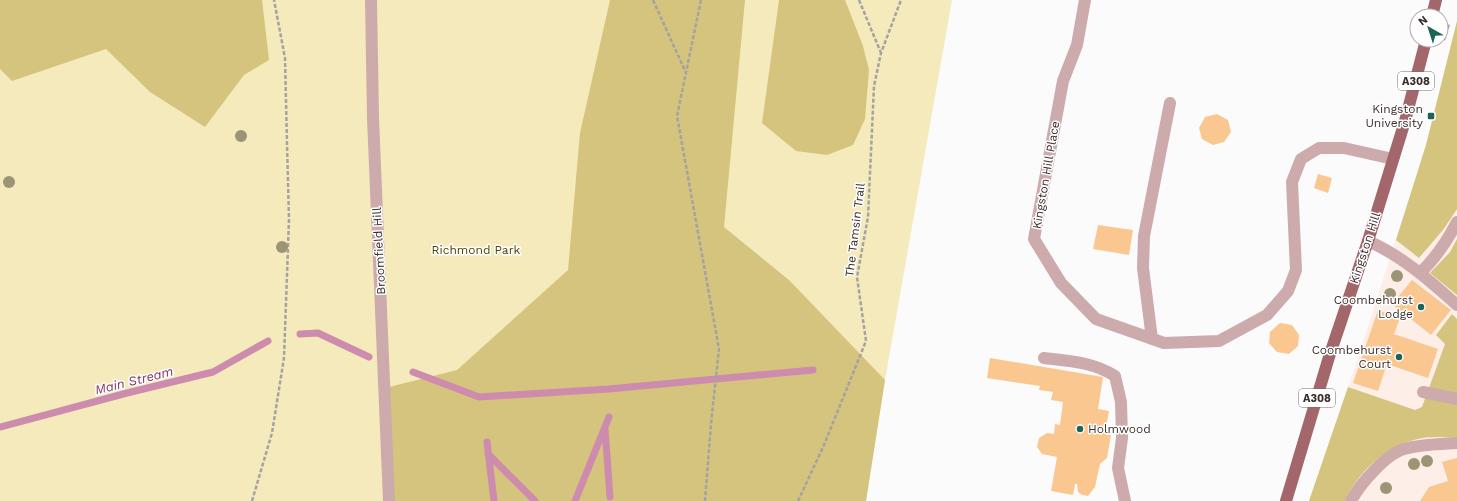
<svg xmlns="http://www.w3.org/2000/svg" width="1457" height="501" font-family="'Work Sans',sans-serif">
  <rect width="100%" height="100%" fill="#fbfbfb"/>
  <path fill="#fdeee8" d="M1457 21V501H1309L1357 361 1426 145Z"/>
  <path fill="#f5eabc" d="M0 0H952L885 380 866 501H0Z"/>
  <path fill="#d4c47e" d="M0 0H262L269 60 244 75 205 127 150 92 106 49 12 81 0 69Z
    M610 0H745L724 227 790 281 885 380 866 501H389L385 388 457 370 568 270 580 133Z
    M779 0H845L863 46 869 70 865 119 853 145 827 155 796 151 762 123Z
    M1457 21V209L1443 230 1419 258 1396 240 1426 145Z
    M1457 239V295L1430 273 1450 252Z
    M1452 314 1457 319V438C1443 437 1428 436 1414 440 1385 446 1356 475 1345 501H1309L1348 387 1415 410 1422 407 1445 344 1436 335Z"/>
  <g fill="none" stroke-linecap="round" stroke-linejoin="round">
    <path stroke="#cd8bae" stroke-width="7" d="M300 334 318 333 369 357
      M413 372 479 397 609 389 813 370
      M0 427 127 393 213 372 268 341
      M605 429 610 497
      M487 442 494 501
      M488 454 535 501
      M575 501 609 417"/>
  </g>
  <path fill="#fac790" d="M1217 114 1228 120 1231 132 1224 142 1213 145 1202 139 1199 128 1205 117Z
    M1318 174 1332 178 1328 193 1314 188Z
    M1098 225 1133 230 1129 255 1093 249Z
    M1412 280 1451 310 1431 335 1392 304Z
    M1378 310 1400 318 1394 334 1438 349 1428 378 1387 364 1378 391 1353 383Z
    M1280 323 1292 325 1299 335 1298 346 1289 354 1277 352 1269 343 1270 332Z
    M990 358 1103 377 1098 409 1109 411 1105 434 1111 435 1107 458 1100 464 1095 487 1088 496 1082 495 1078 492 1077 484H1075L1073 495 1051 491 1057 457 1042 454 1037 447 1039 438 1047 433 1054 434 1055 424 1060 425 1063 402 1051 400 1053 392 1039 390 1040 386 987 378Z
    M1457 458V501H1420L1429 487 1448 481 1442 462Z"/>
  <g fill="none" stroke-linecap="round" stroke-linejoin="round">
    <path stroke="#a6a2a0" stroke-width="2.5" stroke-dasharray="4 2" stroke-linecap="butt" d="M653 0 686 73
      M701 0 677 116 719 349 711 424 705 501
      M859 0 881 53
      M1444 40 1449 24
      M252 501 272 433 284 358 289 219 287 144 285 58 274 0
      M798 501 824 445 866 341 857 277 868 217 874 86 881 53 901 0"/>
    <path stroke="#cdaaac" stroke-width="12" d="M371 0 373 118 389 501
      M1085 0 1077 45 1063 81 1034 239 1061 283 1096 319 1164 343 1219 341 1267 315 1288 291 1296 270 1292 182 1301 159 1319 148H1344L1393 159
      M1368 241C1402 256 1429 280 1457 305
      M1420 273C1436 258 1447 241 1457 222
      M1152 339 1143 268 1144 236 1170 103
      M1044 358C1070 361 1093 362 1115 376L1121 402 1122 438 1118 468 1125 501
      M1423 392 1457 399
      M1351 501C1360 484 1386 454 1404 449 1421 444 1439 444 1457 443"/>
    <path stroke="#a2666b" stroke-width="12" d="M1432 16 1436 0
      M1286 501 1329 357 1368 241 1405 121 1426 40"/>
  </g>
  <g fill="#9b9575">
    <circle cx="241" cy="136" r="6"/>
    <circle cx="9" cy="182" r="6"/>
    <circle cx="282" cy="247" r="6"/>
    <circle cx="1397" cy="276" r="6"/>
    <circle cx="1390" cy="294" r="6"/>
    <circle cx="1427" cy="461" r="6"/>
    <circle cx="1414" cy="464" r="6"/>
    <circle cx="1386" cy="488" r="6"/>
  </g>
  <g fill="#1c6458" stroke="#fff" stroke-width="1.5">
    <rect x="1427" y="112" width="8" height="8" rx="2"/>
    <circle cx="1421" cy="307" r="4"/>
    <circle cx="1399" cy="357" r="4"/>
    <circle cx="1080" cy="429" r="4"/>
  </g>
  <g text-anchor="middle" stroke-width="3" stroke-linejoin="round" paint-order="stroke">
    <g fill="#fff" stroke="#746d6a" stroke-width="1">
      <rect x="1398" y="72" width="36" height="18" rx="3"/>
      <rect x="1299" y="389" width="36" height="18" rx="3"/>
    </g>
    <g font-size="11" font-weight="bold" fill="#392e2a">
      <text x="1416" y="85">A308</text>
      <text x="1317" y="402">A308</text>
    </g>
    <g font-size="12" fill="#392e2a" stroke="#fff" text-anchor="end">
      <text x="1423" y="113">Kingston<tspan x="1423" dy="14">University</tspan></text>
      <text x="1413" y="304">Coombehurst<tspan x="1413" dy="14">Lodge</tspan></text>
      <text x="1391" y="354">Coombehurst<tspan x="1391" dy="14">Court</tspan></text>
      <text x="1088" y="433" text-anchor="start">Holmwood</text>
    </g>
    <g font-size="12" fill="#392e2a" stroke="#fff">
      <text transform="translate(1046 175) rotate(-80)" y="4">Kingston Hill Place</text>
      <text transform="translate(855 230) rotate(-83)" y="4">The Tamsin Trail</text>
      <text transform="translate(1365 248) rotate(-72)" y="4">Kingston Hill</text>
      <text transform="translate(379 251) rotate(-93)" y="4">Broomfield Hill</text>
    </g>
    <g font-size="12" fill="#4d4208" stroke="#fff">
      <text x="476" y="254">Richmond Park</text>
    </g>
    <g font-size="13" font-style="italic" fill="#803261" stroke="#fff">
      <text transform="translate(134 380) rotate(-14)" y="5">Main Stream</text>
    </g>
  </g>
  <g transform="translate(1429 28) rotate(321)"><circle r="19" fill="#ffffff" stroke="#b0abaa"/>
  <path d="M0-3L7 15L0 10L-7 15Z" fill="#1c6458"/>
  <text y="-6" font-size="11" font-weight="bold" text-anchor="middle" fill="#392e2a">N</text>
  </g>
</svg>
